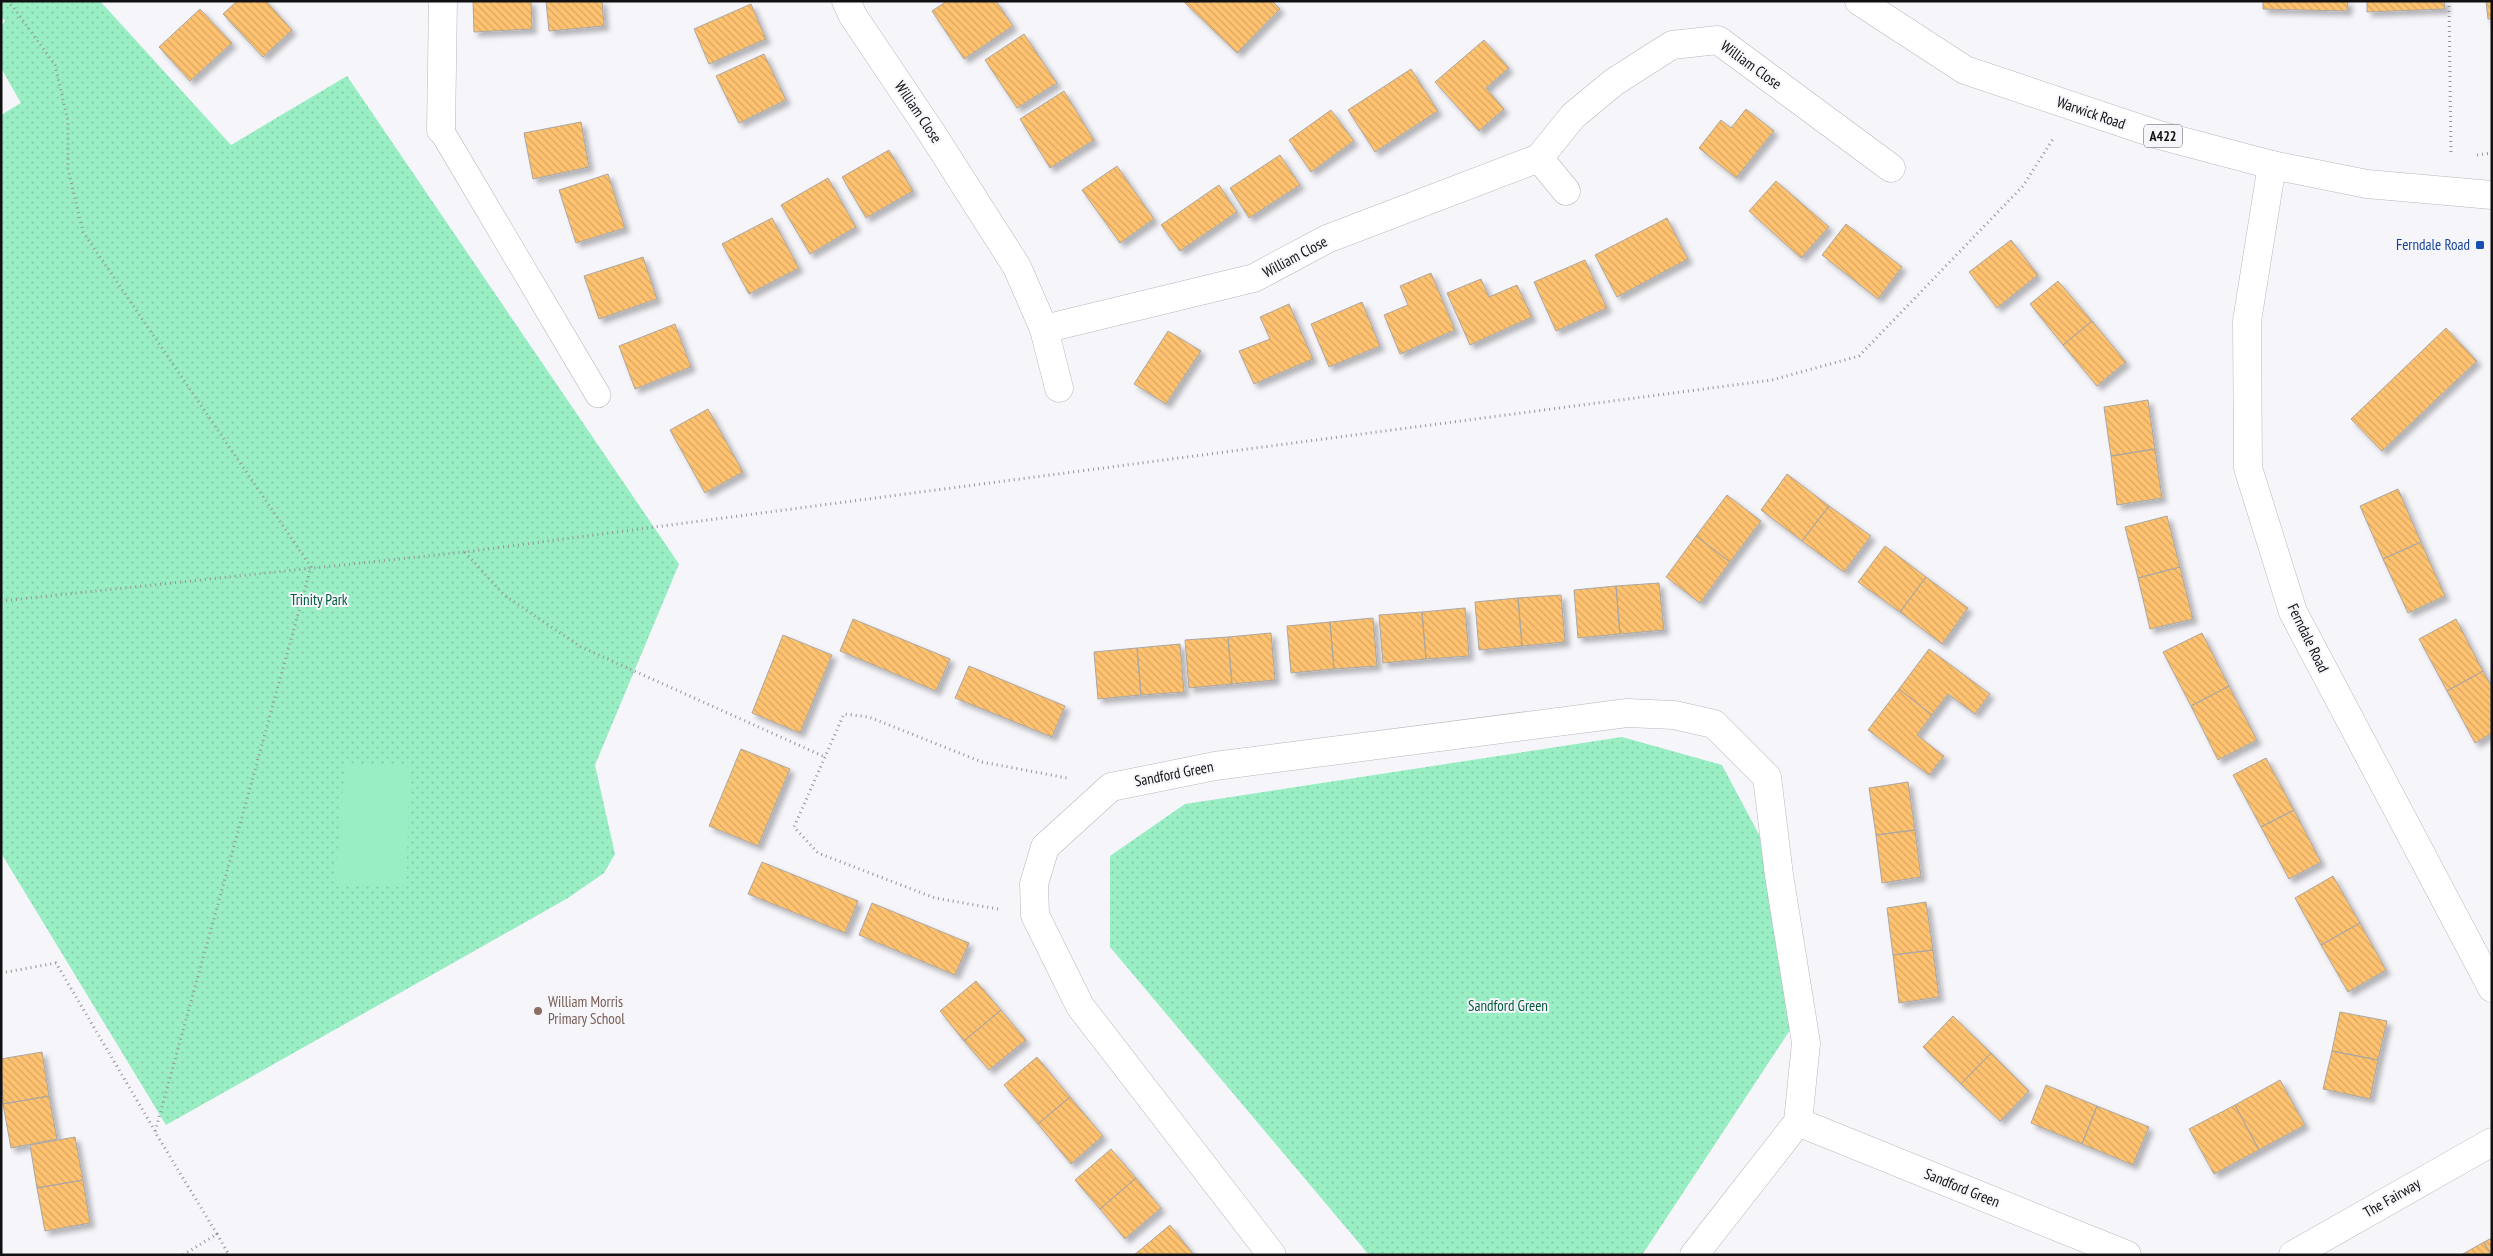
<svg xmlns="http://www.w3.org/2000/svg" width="2493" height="1256" font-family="'PT Sans Narrow',sans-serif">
  <defs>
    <pattern id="grass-dots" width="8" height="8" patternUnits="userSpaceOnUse" patternTransform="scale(1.25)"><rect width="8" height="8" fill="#99eec4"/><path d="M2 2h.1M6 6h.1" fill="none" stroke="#83cba8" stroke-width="1.8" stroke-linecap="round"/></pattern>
    <pattern id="building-back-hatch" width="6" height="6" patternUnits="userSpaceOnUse" patternTransform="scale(1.25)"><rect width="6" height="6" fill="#fec270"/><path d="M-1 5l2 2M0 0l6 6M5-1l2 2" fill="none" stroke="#d9a660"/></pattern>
    <filter id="shadow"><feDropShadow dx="4.5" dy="4.5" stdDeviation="2.5" flood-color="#0004"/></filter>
  </defs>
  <rect width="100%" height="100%" fill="#f5f5fa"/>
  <path fill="url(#grass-dots)" d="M1 1H100L231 145 347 76 679 564 595 765 615 854 604 873 568 898 166 1125 1 853V115L21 103 1 68V26L5 21 1 17Z
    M1622 737 1722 765 1765 846 1790 1030 1642 1255H1369L1110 947V856L1185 804Z"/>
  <path fill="#99eec4" d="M345 763 410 767 406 887 335 884Z"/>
  <path fill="url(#building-back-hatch)" stroke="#aaa7a3" filter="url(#shadow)" d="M237 1H266L292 30 263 57 223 14Z
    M473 1H531L532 29 474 32Z
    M546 1H602L604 26 549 31Z
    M947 1H996L1013 26 964 59 932 11Z
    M1272 1 1280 9 1237 53 1184 2Z
    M2263 1H2348L2347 11 2263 9Z
    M2367 1H2444L2445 9 2367 12Z
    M2486 1H2492V19H2488Z
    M751 4 766 39 709 64 694 29Z
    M200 9 232 43 190 81 159 47Z
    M1024 34 1057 83 1017 108 985 60Z
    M1484 40 1509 68 1486 88 1504 109 1479 131 1435 82Z
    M764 54 786 100 739 123 716 76Z
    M1411 69 1438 111 1375 152 1348 110Z
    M1064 91 1094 140 1050 168 1020 119Z
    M1746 109 1774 131 1736 178 1699 148 1721 120 1731 128Z
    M1331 110 1354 141 1311 172 1289 140Z
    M581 122 589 167 533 179 524 133Z
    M889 150 913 191 866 218 842 177Z
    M1280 155 1300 185 1249 218 1230 188Z
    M1117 166 1154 219 1120 243 1082 190Z
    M608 174 625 228 576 243 559 190Z
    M828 178 856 227 810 254 781 205Z
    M1776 181 1829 227 1801 258 1749 211Z
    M1219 185 1237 212 1180 251 1161 225Z
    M772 218 799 268 749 294 722 244Z
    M1667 218 1688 259 1617 297 1595 255Z
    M1846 224 1902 267 1878 299 1822 255Z
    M2011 240 2038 275 1997 308 1969 272Z
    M643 257 657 299 599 319 584 276Z
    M1585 260 1607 308 1556 331 1534 282Z
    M1431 273 1455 330 1400 354 1384 315 1408 305 1400 286Z
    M1481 279 1489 297 1517 285 1532 317 1470 345 1447 293Z
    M2058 281 2092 321 2063 345 2030 304Z
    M1362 302 1380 346 1329 367 1311 324Z
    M1289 304 1313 359 1254 384 1239 351 1270 339 1260 317Z
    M2092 321 2126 362 2097 386 2063 345Z
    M675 324 691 367 635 389 619 346Z
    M2446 328 2477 361 2382 451 2351 419Z
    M1168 331 1201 351 1166 404 1134 384Z
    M2148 400 2155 449 2111 456 2104 407Z
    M708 409 743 472 705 493 670 430Z
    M2155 449 2162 498 2117 505 2111 456Z
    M1787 474 1829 506 1802 541 1761 510Z
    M2398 489 2421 542 2383 559 2360 506Z
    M1727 495 1761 521 1730 562 1696 536Z
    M1829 506 1871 536 1844 572 1802 541Z
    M2167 516 2180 567 2138 578 2125 527Z
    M1696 536 1730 562 1700 603 1666 577Z
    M2421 542 2445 596 2408 613 2383 559Z
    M1885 546 1926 577 1900 612 1858 582Z
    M2180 567 2193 619 2150 629 2138 578Z
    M1926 577 1968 608 1942 644 1900 612Z
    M1659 583 1664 630 1620 634 1616 586Z
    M1616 586 1620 634 1578 638 1574 590Z
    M1561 595 1565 642 1522 646 1518 598Z
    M1518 598 1522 646 1479 650 1475 602Z
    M1465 608 1469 656 1426 659 1422 612Z
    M1422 612 1426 659 1383 663 1379 615Z
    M1373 618 1377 666 1334 669 1330 622Z
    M853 619 950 659 936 691 840 651Z
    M2456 619 2483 671 2447 691 2419 639Z
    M1330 622 1334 669 1291 673 1287 626Z
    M1271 633 1275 680 1232 684 1228 637Z
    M2202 633 2229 686 2191 706 2163 652Z
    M783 635 832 655 800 733 752 713Z
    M1228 637 1232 684 1189 688 1185 640Z
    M1180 644 1184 692 1141 695 1137 648Z
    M1137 648 1141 695 1098 699 1094 652Z
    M1929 649 1990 694 1975 714 1948 694 1932 715 1899 689Z
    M969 666 1065 706 1052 737 955 698Z
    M2483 671 2492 687V733L2475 743 2447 691Z
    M2229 686 2257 740 2218 760 2191 706Z
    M1899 689 1932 715 1917 735 1944 756 1929 775 1868 730Z
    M741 749 790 769 758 846 709 826Z
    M2266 758 2294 810 2261 827 2233 775Z
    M1908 782 1915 830 1876 835 1869 788Z
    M2294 810 2321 862 2289 879 2261 827Z
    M1915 830 1921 877 1882 883 1876 835Z
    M762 862 858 901 845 933 748 894Z
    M2333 876 2360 923 2321 945 2295 898Z
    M1926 902 1933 950 1893 955 1887 908Z
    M872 903 969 943 955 975 859 935Z
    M2360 923 2386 970 2348 992 2321 945Z
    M1933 950 1939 997 1899 1003 1893 955Z
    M976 981 1001 1010 964 1041 940 1011Z
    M1001 1010 1026 1040 989 1070 964 1041Z
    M2340 1012 2387 1021 2378 1060 2332 1051Z
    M1953 1016 1991 1053 1961 1084 1923 1047Z
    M2332 1051 2378 1060 2370 1099 2323 1089Z
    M42 1052 49 1096 3 1104 1 1059Z
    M1991 1053 2029 1091 2000 1121 1961 1084Z
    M1037 1057 1070 1097 1038 1124 1004 1085Z
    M2280 1080 2305 1125 2259 1150 2235 1105Z
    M2046 1085 2097 1106 2082 1144 2031 1123Z
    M49 1096 57 1139 11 1148 3 1104Z
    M1070 1097 1103 1136 1071 1164 1038 1124Z
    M2235 1105 2259 1150 2214 1174 2189 1129Z
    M2097 1106 2149 1127 2133 1165 2082 1144Z
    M75 1137 83 1180 37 1188 30 1145Z
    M1111 1149 1136 1178 1100 1209 1075 1180Z
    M1136 1178 1161 1208 1125 1239 1100 1209Z
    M83 1180 90 1223 45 1231 37 1188Z
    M1170 1225 1194 1255H1134Z
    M2492 1238V1255H2491L2484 1242Z
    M2484 1242 2491 1255H2461Z"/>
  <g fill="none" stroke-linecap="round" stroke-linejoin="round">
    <defs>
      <path id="lane" d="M441 130 598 395"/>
      <path id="street" d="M846 1 853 16 931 132 1017 267 1044 329 1254 278 1327 239 1539 158 1573 116 1614 82 1672 45 1718 40 1891 168
        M441 130 443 1
        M1539 158 1566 191
        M2272 165 2247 321 2248 468 2293 612 2492 988
        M1044 329 1059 388
        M1798 1122 2127 1255
        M1272 1255 1080 1006 1035 915 1034 884 1045 847 1111 787 1215 766 1627 713 1674 715 1714 724 1767 777 1779 875 1806 1043 1798 1122 1694 1255
        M2293 1255 2492 1142"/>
      <path id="primary" d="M1859 1 1965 70 2159 135 2272 165 2367 184 2492 195"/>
    </defs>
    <use href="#lane" stroke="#b8b8bc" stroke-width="26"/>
    <use href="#street" stroke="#b8b8bc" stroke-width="29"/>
    <use href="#primary" stroke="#b8b8bc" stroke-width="29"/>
    <path stroke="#959598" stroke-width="3" stroke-dasharray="1 4" stroke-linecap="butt" d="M7 1 14 8 55 65 68 121V169L83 232 311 567 155 1132 217 1234 183 1255
      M2449 1 2451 154
      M2477 155 2492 153
      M465 552 504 595 581 647 825 757
      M1 601 465 552 1772 380 1859 356 2023 186 2053 139
      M998 909 935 898 818 853 794 827 844 714 869 717 982 762 1067 778
      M1 973 56 963 155 1131
      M217 1234 229 1255"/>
    <use href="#lane" stroke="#fff" stroke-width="25"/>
    <use href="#street" stroke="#fff" stroke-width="28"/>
    <use href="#primary" stroke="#fff" stroke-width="28"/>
  </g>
  <rect fill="#1a4fb4" stroke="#f5f5fa" stroke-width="2" x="2475" y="240" width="10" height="10" rx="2.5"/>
  <circle fill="#8d6e63" stroke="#f5f5fa" stroke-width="2" cx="538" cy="1011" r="5"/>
  <g text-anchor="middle" stroke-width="4" stroke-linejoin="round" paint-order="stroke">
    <rect fill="#f5f5fa" stroke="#555558" stroke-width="1" x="2144" y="124.5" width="38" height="23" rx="4"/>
    <g font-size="14" font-weight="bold" fill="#111113">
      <text x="2163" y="141">A422</text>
    </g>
    <g font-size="15" fill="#111113" stroke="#f5f5fa">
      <text transform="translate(1751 65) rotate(36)" y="5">William Close</text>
      <text transform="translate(918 112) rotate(56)" y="5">William Close</text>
      <text transform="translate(2091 113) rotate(19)" y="5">Warwick Road</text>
      <text transform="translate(1295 257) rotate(-28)" y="5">William Close</text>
      <text transform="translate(2308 638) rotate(64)" y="5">Ferndale Road</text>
      <text transform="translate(1174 774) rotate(-11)" y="5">Sandford Green</text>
      <text transform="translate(1962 1188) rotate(22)" y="5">Sandford Green</text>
      <text transform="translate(2392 1198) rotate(-30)" y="5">The Fairway</text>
    </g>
    <g font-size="15" fill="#164399" stroke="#f5f5fa" text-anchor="end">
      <text x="2470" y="250">Ferndale Road</text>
    </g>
    <g font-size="15" fill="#025b3d" stroke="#f5f5fa">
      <text x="319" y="605">Trinity Park</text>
      <text x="1508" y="1011">Sandford Green</text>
    </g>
    <g font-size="15" fill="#785e54" stroke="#f5f5fa" text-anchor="start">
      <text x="548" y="1007">William Morris<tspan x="548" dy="17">Primary School</tspan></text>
    </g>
  </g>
  <rect width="2493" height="1256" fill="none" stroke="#111113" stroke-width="5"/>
</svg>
